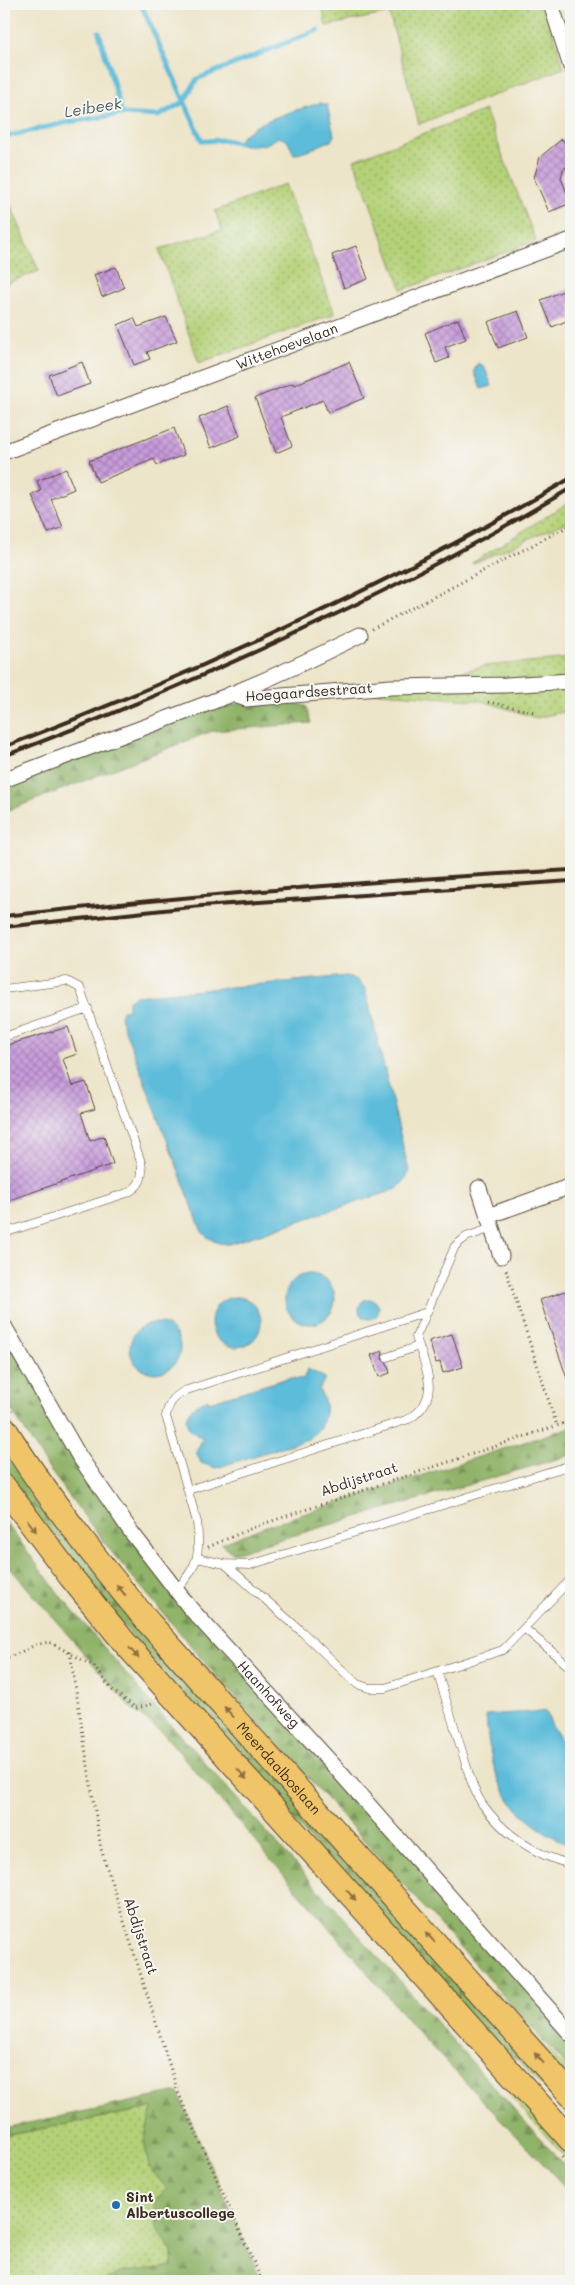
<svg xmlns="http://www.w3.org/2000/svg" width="575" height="2285" font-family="Mali,sans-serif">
  <defs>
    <pattern id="grass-dots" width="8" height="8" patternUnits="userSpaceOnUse" patternTransform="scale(1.25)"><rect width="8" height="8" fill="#b4d177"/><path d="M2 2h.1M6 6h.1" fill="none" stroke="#94aa61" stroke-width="1.8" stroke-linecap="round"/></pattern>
    <pattern id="forest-firs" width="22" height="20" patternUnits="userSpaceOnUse" patternTransform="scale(1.25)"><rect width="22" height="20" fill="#8fb368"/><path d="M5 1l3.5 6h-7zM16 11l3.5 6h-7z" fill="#769255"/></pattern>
    <pattern id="building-cross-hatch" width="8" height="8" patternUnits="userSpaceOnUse" patternTransform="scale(1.25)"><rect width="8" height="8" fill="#c79cdb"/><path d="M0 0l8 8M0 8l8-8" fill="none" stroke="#a37fb1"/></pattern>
  </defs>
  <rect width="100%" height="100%" fill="#f6f6f2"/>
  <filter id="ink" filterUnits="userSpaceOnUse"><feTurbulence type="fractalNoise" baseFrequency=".02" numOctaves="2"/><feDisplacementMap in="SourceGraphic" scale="10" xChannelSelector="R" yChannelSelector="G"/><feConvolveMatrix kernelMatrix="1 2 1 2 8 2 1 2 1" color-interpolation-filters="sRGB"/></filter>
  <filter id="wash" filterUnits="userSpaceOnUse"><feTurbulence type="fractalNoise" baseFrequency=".0096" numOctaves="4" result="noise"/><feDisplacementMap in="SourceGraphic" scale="20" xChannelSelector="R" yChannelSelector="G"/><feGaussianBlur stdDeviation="1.12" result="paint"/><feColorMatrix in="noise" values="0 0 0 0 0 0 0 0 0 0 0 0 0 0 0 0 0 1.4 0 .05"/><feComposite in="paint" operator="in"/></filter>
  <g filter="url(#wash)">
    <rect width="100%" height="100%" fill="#ede5c9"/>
    <path fill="url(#grass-dots)" stroke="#787e4a" d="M322 4H544L564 68 419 124 389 13 326 26Z
      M485 110 536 241 402 290 354 160Z
      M285 184 335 314 199 363 159 249 222 230 215 211Z
      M4 190 39 271 4 284Z
      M571 501V520L472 564V563Z
      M571 658V710L537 718 482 701 346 690 391 687 485 666Z
      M493 1989 571 2075V2083L495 2000Z
      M509 2040 571 2109V2119L519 2061Z
      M509 2087 571 2157V2164L510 2095Z
      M152 2108 184 2277 160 2281H4V2136Z"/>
    <path fill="url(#forest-firs)" stroke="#656e43" d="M267 699 306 706 311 723 212 731 4 812V786L214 708Z
      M4 1334 158 1576 571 2036V2071L211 1670 109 1549 49 1469 4 1398Z
      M571 1427V1455L233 1553 221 1544 260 1528Z
      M4 1446 509 2040 519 2061 499 2049 183 1698 34 1516 4 1472Z
      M4 1520 62 1598 154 1706 571 2173V2193L425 2040 162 1732 133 1710 4 1561Z
      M178 2092 262 2281H104L122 2272 172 2267V2251L157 2229 154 2201 167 2189 149 2167 144 2141 152 2108 4 2136V2128Z"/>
    <path fill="#5cbcda" stroke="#4c737c" d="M320 103 327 105 334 135 331 141C319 144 306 154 294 154L287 140 278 137C266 147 252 148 237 143 249 122 297 110 320 103Z
      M478 363 484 366 492 386 481 389 474 371Z
      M347 976 357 980 365 988 409 1171 405 1180 397 1189 229 1244C217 1244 210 1240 202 1232L120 1017 122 1010H128V1001L136 996Z
      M285 1299a25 25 0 1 1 50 0a25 25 0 1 1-50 0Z
      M211 1322a25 25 0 1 1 50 0a25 25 0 1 1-50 0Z
      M359 1309a10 10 0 1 1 20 0a10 10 0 1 1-20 0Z
      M130 1348a25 25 0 1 1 50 0a25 25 0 1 1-50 0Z
      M308 1369 325 1378 319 1390C331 1408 325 1427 308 1439L216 1468 201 1463 196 1452 203 1437C190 1435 180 1420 191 1409 195 1404 204 1401 208 1399L209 1402 288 1378 303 1379Z
      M546 1711C552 1728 559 1740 571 1754V1846C508 1816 490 1783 486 1715Z"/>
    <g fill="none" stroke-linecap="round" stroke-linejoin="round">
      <path stroke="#5cbcda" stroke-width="5" d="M141 4 202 141 225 140 237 143
        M99 32 122 114
        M184 102 197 79 318 30
        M4 137 69 122 122 114 158 116 184 102"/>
    </g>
    <g id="blocks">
      <path fill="url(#building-cross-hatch)" d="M562 139 571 150V163L563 170 561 178 571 203 549 212 534 178 540 157Z
        M356 246 368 279 344 288 332 255Z
        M116 267 124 288 102 297 94 275Z
        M571 288V319L552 327 541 300Z
        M518 311 528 337 498 348 488 322Z
        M166 317 177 341 147 352 150 359 134 365 118 325 134 318 138 327Z
        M458 319 466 339 445 347 449 358 436 363 425 333Z
        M82 362 90 384 57 396 49 375Z
        M349 362 364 398 328 413 323 400 281 417 292 446 276 453 255 398 293 383 294 385Z
        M228 406 240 436 211 448 199 418Z
        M174 428 184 455 157 465 154 459 98 482 89 461Z
        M66 469 74 489 51 499 63 527 48 533 32 495 41 491 37 481Z
        M68 1027 77 1054 63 1059 72 1086 86 1082 95 1109 81 1113 90 1141 104 1136 113 1164 4 1202V1046Z
        M571 1289V1384H569L540 1300Z
        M452 1334 463 1367 443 1373 440 1362 436 1363 429 1341Z
        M383 1351 382 1359 387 1363 390 1373 379 1377 371 1355Z"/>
    </g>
  </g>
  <g filter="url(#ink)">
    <use href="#blocks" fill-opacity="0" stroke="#564638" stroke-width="1"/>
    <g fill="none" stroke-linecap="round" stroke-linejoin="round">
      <defs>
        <path id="service" d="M4 989 67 981 80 988 141 1162C144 1176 140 1187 127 1193L4 1233
          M4 1037 88 1008
          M387 1357 419 1346
          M571 1465 250 1565 225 1564 300 1630 357 1684 369 1688H385L503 1650 571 1579
          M188 1490 409 1419C443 1398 425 1367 416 1337L427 1312
          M197 1558 225 1564
          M176 1590C199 1566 200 1554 197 1522L166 1416C169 1402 174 1396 187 1390L427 1312 455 1246 466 1237 492 1228
          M524 1628 571 1668
          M437 1671C445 1697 453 1722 461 1748 467 1767 472 1789 483 1805 505 1835 536 1856 571 1864"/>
        <g id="minor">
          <path d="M551 4 571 67"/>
          <path id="s1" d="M4 452 571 240"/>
          <path d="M231 694 246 699 391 687 506 685 571 681"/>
          <path d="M4 780C79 750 156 724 232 694 276 676 318 656 360 635"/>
          <path d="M479 1188 488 1216 571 1186"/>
          <path d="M488 1216 501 1256"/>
          <path id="s2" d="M4 1326 79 1456 132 1533 190 1608 336 1768 571 2034"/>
        </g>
        <g id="trunk">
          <path id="s3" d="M4 1428C47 1497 96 1560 149 1623L571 2095"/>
          <path d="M4 1487 71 1577 125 1643 571 2140"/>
        </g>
      </defs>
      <use href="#service" stroke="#564638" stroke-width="9"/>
      <use href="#minor" stroke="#564638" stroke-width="17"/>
      <use href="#trunk" stroke="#564638" stroke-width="26"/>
      <path stroke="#564638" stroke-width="3" stroke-dasharray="1 4" stroke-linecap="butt" d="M372 629 571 525
        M488 702 534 712
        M506 1270 557 1426
        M4 1398 12 1411
        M208 1547 257 1526 571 1421
        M70 1652 101 1849 178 2092 262 2281
        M4 1660 35 1645 49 1642 94 1666 112 1690 136 1708 146 1706 152 1703
        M562 2157 571 2168"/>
      <use href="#service" stroke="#fff" stroke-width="8"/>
      <use href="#minor" stroke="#fff" stroke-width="15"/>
      <use href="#trunk" stroke="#f0c469" stroke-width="24"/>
      <path stroke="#3b2a1e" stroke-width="4" d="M4 747C199 672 391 584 571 478
        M4 756C199 682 392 595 571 488
        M4 916C193 895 382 880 571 870
        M4 927 201 906 571 881"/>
    </g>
    <defs><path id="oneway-solid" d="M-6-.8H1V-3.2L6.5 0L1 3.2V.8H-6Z" transform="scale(1.25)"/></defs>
    <g fill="#8c6f40">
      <use href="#oneway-solid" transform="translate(32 1526) rotate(53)"/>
      <use href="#oneway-solid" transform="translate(121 1590) rotate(-130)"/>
      <use href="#oneway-solid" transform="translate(134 1653) rotate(48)"/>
      <use href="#oneway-solid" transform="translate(229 1712) rotate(-132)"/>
      <use href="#oneway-solid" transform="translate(242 1774) rotate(48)"/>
      <use href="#oneway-solid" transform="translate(351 1895) rotate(48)"/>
      <use href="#oneway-solid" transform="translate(430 1937) rotate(-132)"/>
      <use href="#oneway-solid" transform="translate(539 2058) rotate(-132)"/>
    </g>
  </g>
  <circle fill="#1f6fb2" stroke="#f6f6f2" stroke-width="2" cx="116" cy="2205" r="5"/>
  <g text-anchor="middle" stroke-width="4" stroke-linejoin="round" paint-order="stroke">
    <g font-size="14" fill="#3b2a1e" stroke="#f6f6f2">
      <text dy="5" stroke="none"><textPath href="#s1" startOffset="302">Wittehoevelaan</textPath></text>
      <text transform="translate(309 692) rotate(-4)" y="5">Hoegaardsestraat</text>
      <text transform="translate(359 1479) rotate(-18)" y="5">Abdijstraat</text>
      <text dy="5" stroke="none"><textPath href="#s2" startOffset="455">Haanhofweg</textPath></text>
      <text dy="5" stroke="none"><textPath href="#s3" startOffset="438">Meerdaalboslaan</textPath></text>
      <text transform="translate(141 1936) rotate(72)" y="5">Abdijstraat</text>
    </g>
    <g font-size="14" font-weight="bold" fill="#3b2a1e" stroke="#f6f6f2" text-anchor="start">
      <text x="126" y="2202">Sint<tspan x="126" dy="16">Albertuscollege</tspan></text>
    </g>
    <g font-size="15" font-style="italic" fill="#455656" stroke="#f6f6f2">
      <text transform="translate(93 108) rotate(-9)" y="5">Leibeek</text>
    </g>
  </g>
  <rect width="575" height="2285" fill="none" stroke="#f6f6f2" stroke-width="20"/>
</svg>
